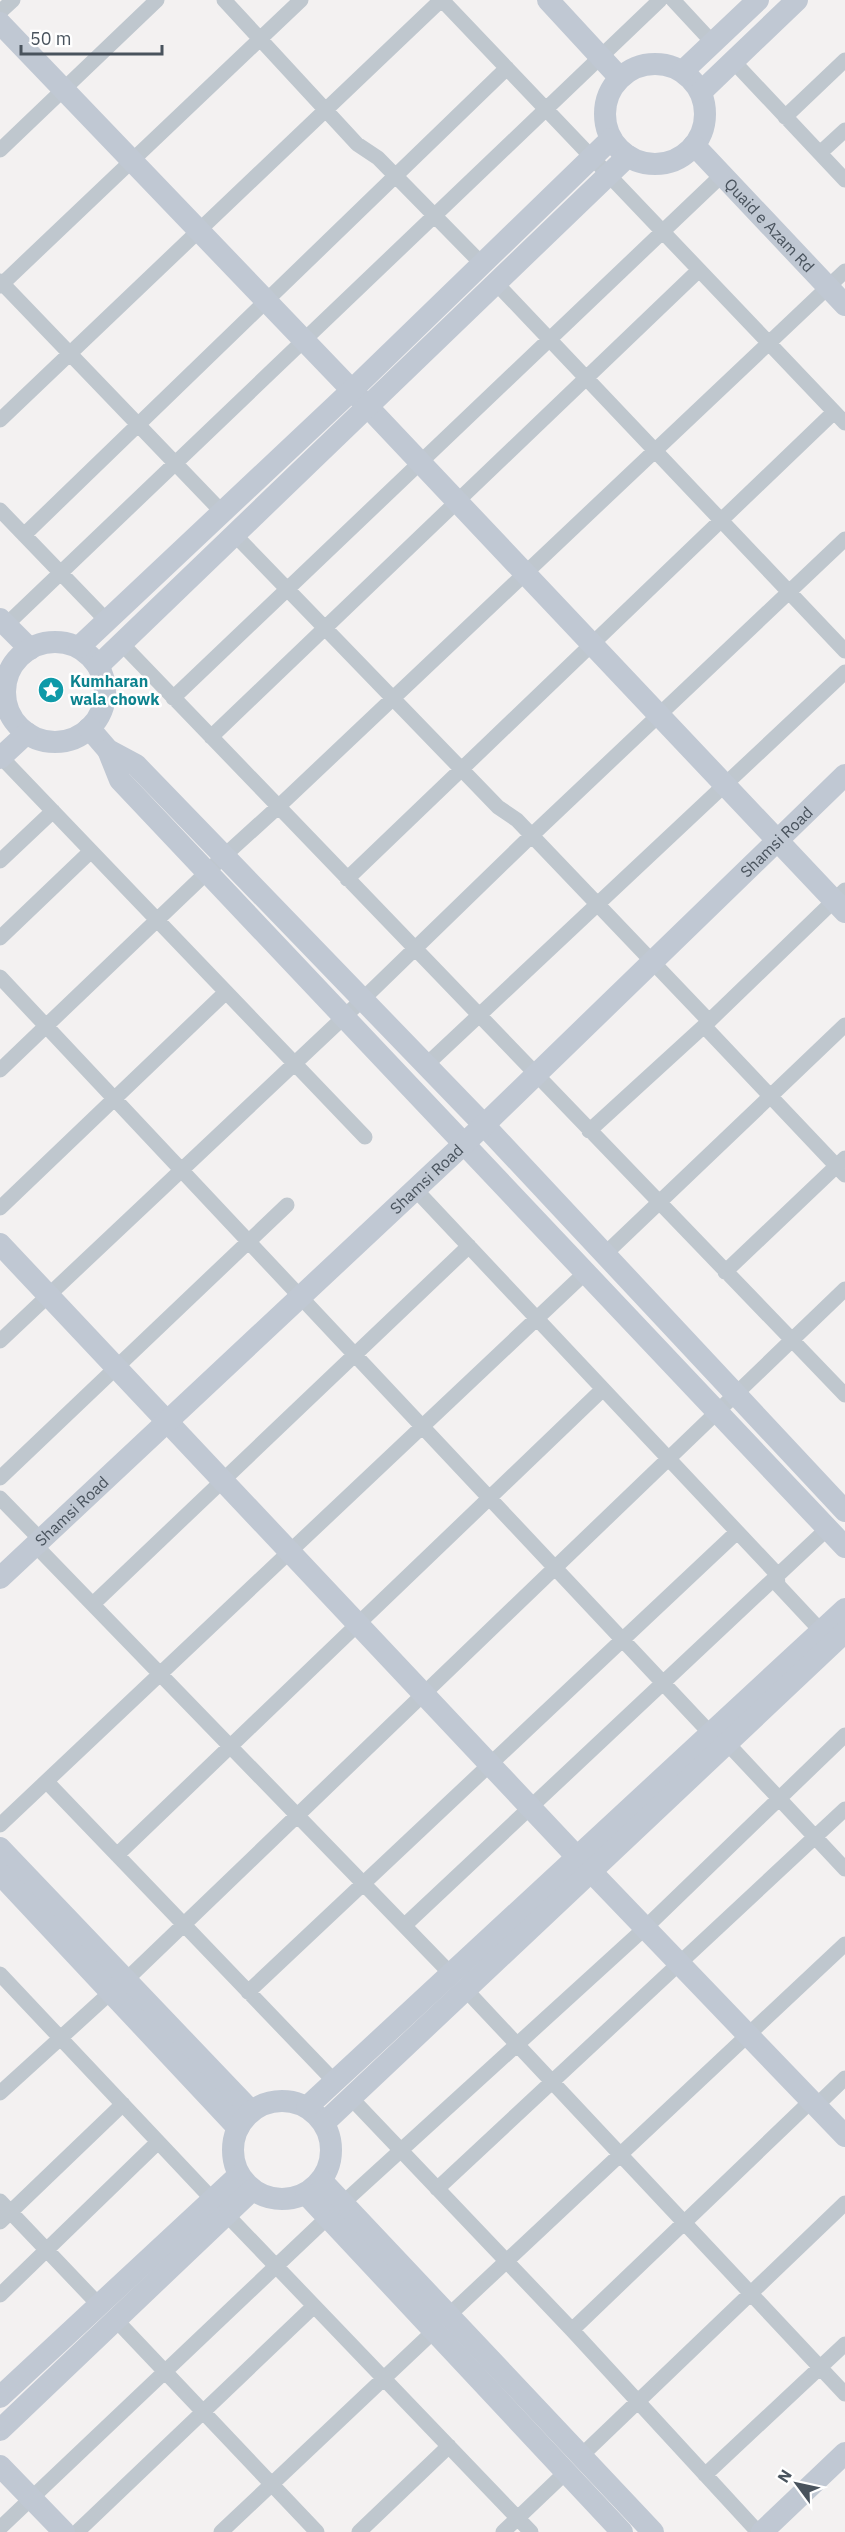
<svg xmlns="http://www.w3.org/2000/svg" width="845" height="2532" font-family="'IBM Plex Sans',sans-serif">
  <rect width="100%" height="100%" fill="#f3f1f1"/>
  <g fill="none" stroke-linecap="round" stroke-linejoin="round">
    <path stroke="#bfc7ce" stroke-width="15" d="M224 0 357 144 378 158 482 264
      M442 0 845 423
      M673 0 713 43
      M0 12 13 0
      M733 61 845 180
      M785 117 845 60
      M0 150 157 0
      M820 153 845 130
      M0 281 222 512
      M496 283 845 651
      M0 286 301 0
      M0 420 441 0
      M0 510 107 621
      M234 534 498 807 517 820 709 1021
      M24 535 507 68
      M6 625 660 0
      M121 643 845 1395
      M173 698 722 175
      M211 737 699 270
      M1 757 365 1137
      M0 861 53 811
      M347 879 834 412
      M0 938 91 851
      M0 977 711 1734
      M704 1026 845 1175
      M425 1066 845 672
      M0 1070 224 856 278 807 845 271
      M589 1131 704 1026 845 890
      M415 1189 777 1574 778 1585 821 1631
      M0 1208 226 992
      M605 1254 845 1025
      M725 1272 845 1158
      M0 1341 362 1000 531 836 845 539
      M0 1478 287 1205
      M0 1498 40 1539
      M35 1545 451 1974
      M93 1604 469 1246
      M727 1743 845 1869
      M47 1782 334 2081
      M0 1825 586 1272
      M117 1855 603 1389
      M405 1925 828 1528
      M0 1974 213 2200
      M126 1980 845 1289
      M466 1990 845 2394
      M248 1992 737 1532
      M0 2093 111 1992
      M351 2098 572 2330 758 2532
      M816 2106 845 2078
      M437 2189 845 1809
      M0 2201 99 2305
      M343 2203 645 1928 845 1735
      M226 2214 531 2532
      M0 2222 123 2104
      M0 2295 158 2142
      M449 2315 845 1944
      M116 2320 317 2532
      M572 2330 811 2101
      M581 2456 845 2203
      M705 2475 845 2344
      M0 2528 328 2217
      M77 2532 314 2306
      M221 2532 434 2331
      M359 2532 449 2446
      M503 2532 566 2472"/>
    <g stroke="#c0c8d3" stroke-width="22">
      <path d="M548 0 620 78"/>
      <path d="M0 23 367 406 845 912"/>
      <circle cx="655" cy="114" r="50"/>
      <path d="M683 71 758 0"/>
      <path d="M701 92 797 0"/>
      <path id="s1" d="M694 145 845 305"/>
      <path d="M0 619 30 649"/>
      <circle cx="55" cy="692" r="50"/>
      <path d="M79 647 351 391 611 139"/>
      <path d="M98 666 628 156"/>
      <path d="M89 728 108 750 136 765 224 856 484 1125 845 1511"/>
      <path d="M108 750 120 780 845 1547"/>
      <path d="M0 758 27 733"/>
      <path d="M0 1244 578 1858 845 2136"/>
      <path id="s2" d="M0 1578 484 1125 845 775"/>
      <path d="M0 1848 251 2111"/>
      <path d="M0 1874 238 2128"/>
      <circle cx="282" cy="2150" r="49"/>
      <path d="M307 2107 845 1609"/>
      <path d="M324 2123 845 1632"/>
      <path d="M321 2180 653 2532"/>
      <path d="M306 2194 622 2532"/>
      <path d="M0 2397 239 2175"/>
      <path d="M0 2430 252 2190"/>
      <path d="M0 2466 64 2532"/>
      <path d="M762 2532 845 2453"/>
    </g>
  </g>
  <defs>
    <symbol id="sight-disc" viewBox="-11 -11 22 22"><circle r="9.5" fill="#0f9aa8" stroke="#fff"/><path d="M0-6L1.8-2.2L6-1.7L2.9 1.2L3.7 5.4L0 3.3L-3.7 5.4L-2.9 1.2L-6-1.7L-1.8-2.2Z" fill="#fff"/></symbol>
  </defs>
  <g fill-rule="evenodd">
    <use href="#sight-disc" x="36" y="675" width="30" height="30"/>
  </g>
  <g text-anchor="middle" stroke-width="5" stroke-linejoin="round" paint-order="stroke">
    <g font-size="16" fill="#49535d" stroke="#fff">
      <text dy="6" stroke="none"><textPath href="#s1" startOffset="110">Quaid e Azam Rd</textPath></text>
      <text dy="6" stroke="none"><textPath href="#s2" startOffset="1070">Shamsi Road</textPath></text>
      <text dy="6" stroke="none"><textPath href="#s2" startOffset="584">Shamsi Road</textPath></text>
      <text dy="6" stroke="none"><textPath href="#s2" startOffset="98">Shamsi Road</textPath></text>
    </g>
    <g font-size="16" font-weight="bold" fill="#0d838f" stroke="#fff" text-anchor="start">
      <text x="70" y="687">Kumharan<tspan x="70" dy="18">wala chowk</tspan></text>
    </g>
  </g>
  <g transform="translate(797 2484) rotate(303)" stroke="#ffffff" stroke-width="4.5" paint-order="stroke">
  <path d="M0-4.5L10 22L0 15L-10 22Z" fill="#49535d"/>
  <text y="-9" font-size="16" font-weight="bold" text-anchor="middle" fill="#49535d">N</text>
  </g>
  <path d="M21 45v9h141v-9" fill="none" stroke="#49535d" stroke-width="3"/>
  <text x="30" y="45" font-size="18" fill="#49535d" stroke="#ffffff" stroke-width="4.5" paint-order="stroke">50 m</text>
</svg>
